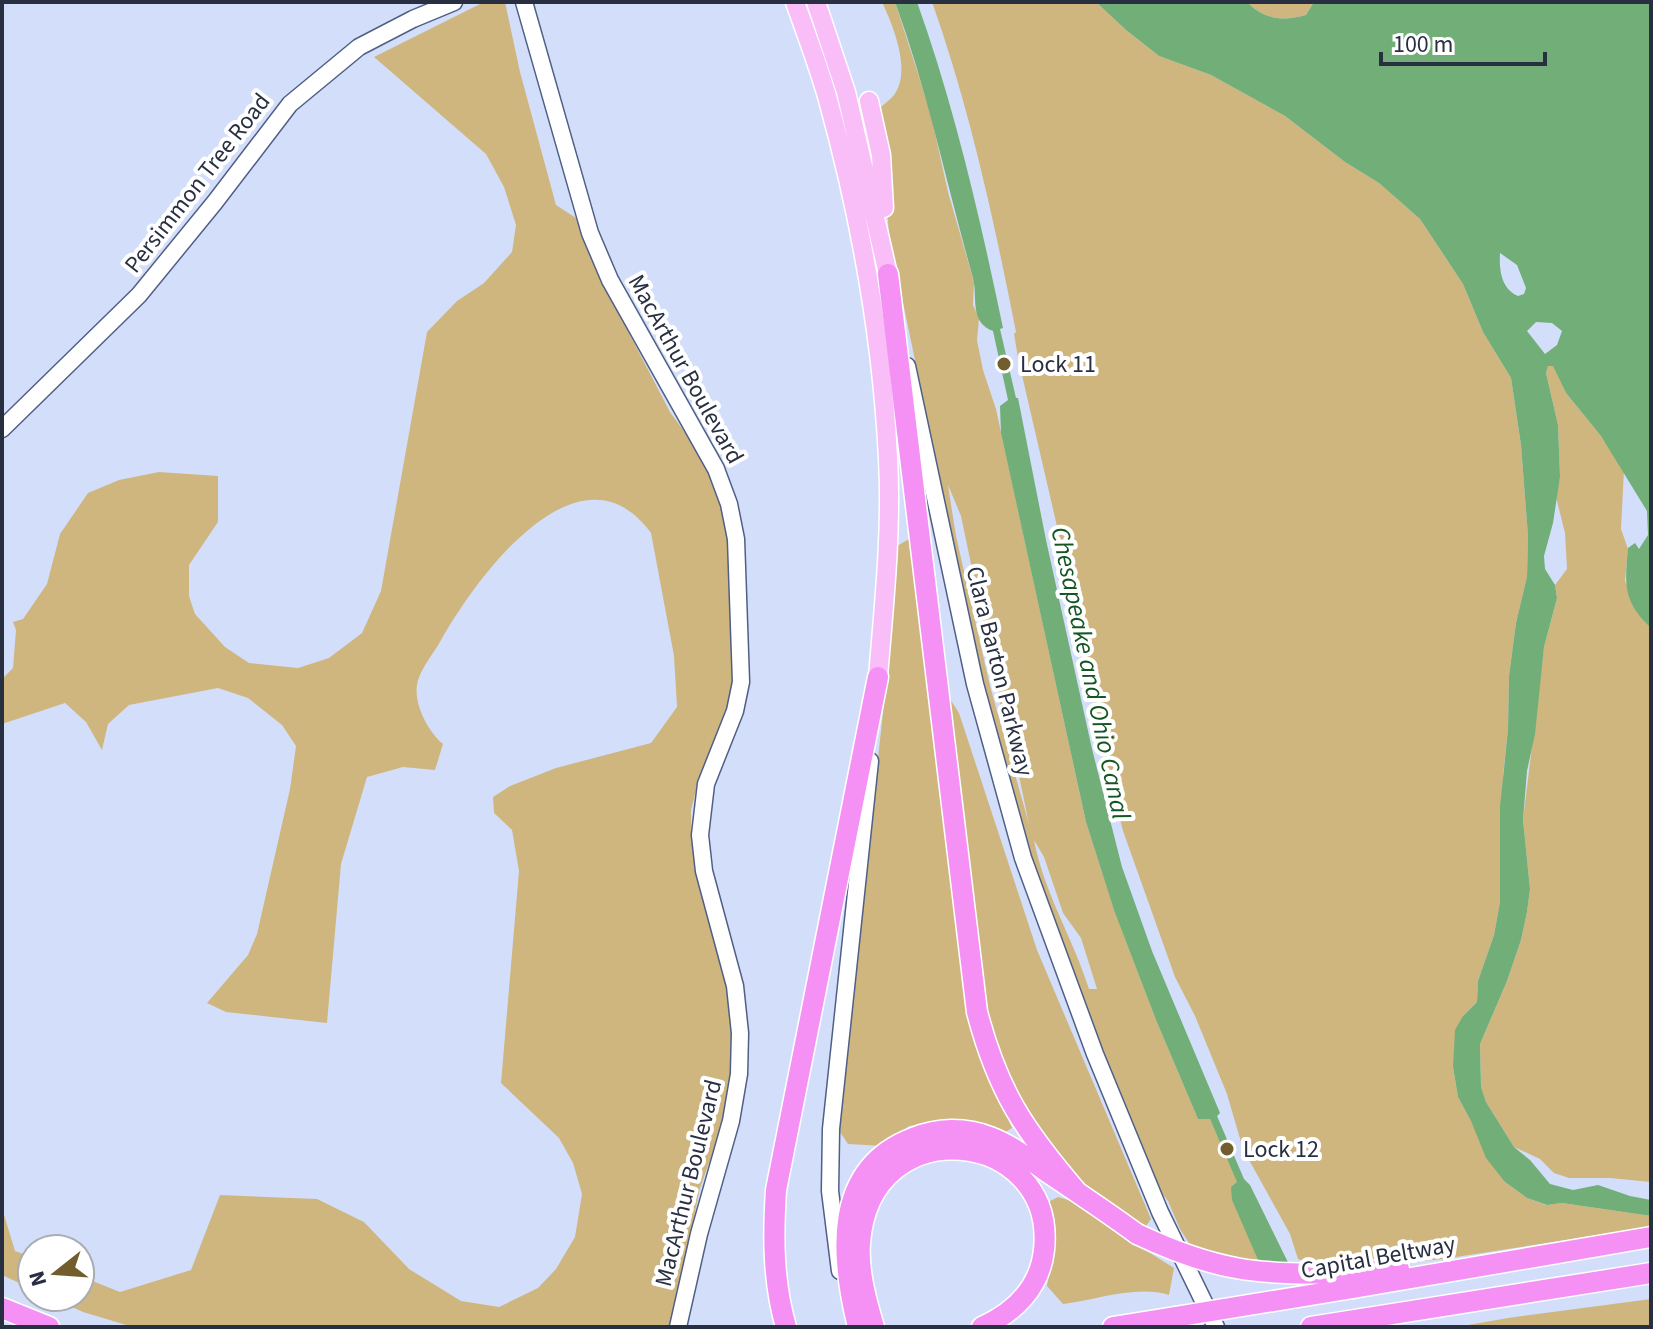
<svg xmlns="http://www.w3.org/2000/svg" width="1653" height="1329" font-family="'Source Sans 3',sans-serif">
  <rect width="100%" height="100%" fill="#d3dffa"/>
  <path fill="#cfb67f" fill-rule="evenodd" d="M484 2H505L520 72 556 205 576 218 593 264 670 412 694 445 712 478 727 524 730 544 735 652 732 698 722 729 701 771 691 810V830L699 881 726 972 735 1060 718 1138 700 1188 671 1327H133L83 1312 50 1297H80V1276L120 1292 191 1270 220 1195 317 1199 364 1222 409 1269 461 1301 499 1307 538 1288 556 1269 575 1237 582 1194 573 1163 559 1138 501 1083 519 871 512 830 494 813 493 797 510 786 556 768 651 743 677 707 674 656 651 533C579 435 475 579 440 642 433 654 419 671 417 685 414 705 428 731 443 744L435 770 403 767 367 777 341 864 327 1023 226 1012 207 1003 248 955 257 934 290 789 296 746 282 725 248 698 218 688 129 705 108 724 102 750 86 722 65 703 2 724V679L13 668 16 630 13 622 23 619 47 584 60 534 88 493 119 480 159 472 218 476V522L189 565V596L195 614 225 647 249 663 298 668 329 658 362 633 381 591 427 332 457 301 484 283 512 252 516 225 504 187 486 154 374 57Z
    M882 2H895L930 111 948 192 974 282 973 305 979 318 977 340 983 370 996 409 1086 822 1114 909 1156 1020 1198 1119H1210L1238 1182 1231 1187 1261 1267 1194 1251 1180 1229 1168 1201 1158 1188 1126 1115 1043 901 988 712 889 235 880 108C884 104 891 99 894 95 912 70 893 26 882 2ZM948 485 961 516 1003 718 1018 771 1029 824 990 686 956 536ZM1034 840 1044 857 1063 913 1081 938 1097 989H1089C1073 938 1044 893 1034 840Z
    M932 2H1096L1126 30 1159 56 1211 75 1285 116 1345 162 1379 183 1420 219 1463 284 1483 332 1511 378 1521 445 1528 536 1527 578 1516 623 1509 676 1508 729 1503 775 1500 902 1494 935 1478 981 1477 1002 1463 1016 1453 1067 1458 1097 1505 1182 1527 1198 1546 1205 1562 1203 1651 1216V1227L1443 1259 1330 1270 1298 1259 1290 1234 1243 1149 1227 1094 1195 1016 1175 977 1123 831 1109 778 1075 604 1018 358 1014 334 1016 332C994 221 970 109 932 2Z
    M1247 2H1314L1306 15C1282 22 1264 19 1247 2Z
    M1553 365 1566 393 1601 436 1624 470 1621 529 1628 549 1625 581 1645 622 1651 628V1182L1610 1178H1569L1554 1173 1540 1159 1514 1147 1486 1102 1481 1087 1480 1044 1507 981 1521 940 1527 912 1530 889 1523 820 1544 647 1557 598 1555 585 1567 569 1565 533 1556 497 1560 477 1558 425 1546 373 1548 366Z
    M909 539 978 1049 1012 1128 1004 1133 937 1122 909 1126 883 1146 848 1144 838 1129 891 638 897 546Z
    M950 699 959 713 1037 950 1151 1219 1144 1229 1101 1201 1069 1170 1012 1095 988 1024 967 847 951 737Z
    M1058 1197 1078 1203 1104 1224 1174 1268 1169 1295C1136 1285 1097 1300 1063 1304L1047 1286 1055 1232 1048 1202Z
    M2 1208 15 1251 32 1257V1289L2 1275Z
    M1651 1299V1327H1457L1508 1318Z"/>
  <path fill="#72ae78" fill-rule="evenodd" d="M895 2H917C955 108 980 218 1003 328L1000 329 1016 398H1018L1046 540 1092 749 1122 867 1152 951 1220 1113 1217 1116 1244 1179 1250 1185 1308 1303 1299 1310 1275 1299 1232 1200 1231 1187 1237 1182 1210 1119H1198L1156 1020 1114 910 1086 822 1001 433 1000 406 1008 400 993 331C969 322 978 298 973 278 947 186 928 92 895 2Z
    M1096 2H1247C1264 19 1282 22 1306 15L1314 2H1651V628C1622 601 1625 583 1628 548L1635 543 1639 549 1648 535 1647 511 1601 436 1566 393 1553 366H1548L1546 373 1558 425 1560 477 1553 523 1544 556 1545 569 1555 585 1557 598 1544 647 1535 734 1527 771 1523 820 1530 889 1527 912 1521 940 1507 981 1480 1044 1481 1087 1486 1102 1514 1147 1530 1160 1550 1184 1573 1190 1598 1185 1630 1196 1651 1200V1216L1562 1203 1547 1205 1527 1198 1505 1182 1486 1158 1471 1121 1458 1097 1453 1067 1455 1030 1463 1016 1477 1002 1478 981 1494 935 1500 902V807L1508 729 1509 676 1516 623 1527 577 1528 536 1521 445 1511 378 1483 332 1463 284 1420 219 1379 183 1345 162 1285 116 1211 75 1159 56 1126 30ZM1500 253 1517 265 1526 288 1524 294 1518 296C1501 289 1499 269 1500 253ZM1536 322 1552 323 1562 331 1557 345 1545 354 1527 331Z"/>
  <path fill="#d3dffa" d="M1257 1268 1296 1269 1311 1302 1310 1307 1319 1327H1303L1296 1314 1280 1308 1272 1301Z"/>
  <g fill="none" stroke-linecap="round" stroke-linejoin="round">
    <defs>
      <path id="secondary" d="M524 2 590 233 610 280 716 469 729 504 736 539 741 682 735 711 706 784 700 835 704 871 735 986 740 1033 739 1074 731 1121 699 1234 678 1327
        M907 366 975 684 1023 858 1095 1054 1160 1212 1216 1327
        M2 429 139 295 215 202 290 104 359 47 413 19 454 2
        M840 1271 830 1191 831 1129 870 761"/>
      <path id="primary" d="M795 2C806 34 819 67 828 100 860 216 882 338 888 458 892 531 884 604 878 677
        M816 2 846 92 888 274
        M869 101 881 155 884 208"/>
      <path id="motorway" d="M888 274 977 1012C998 1092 1024 1130 1077 1192
        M1346 1273 1399 1269
        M1353 1288 1651 1237
        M2 1308 49 1327
        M786 1327C773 1282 773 1237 776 1190L878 677
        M858 1327C841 1258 831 1169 913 1138 937 1128 965 1127 990 1137 1011 1145 1029 1159 1047 1172 1077 1192 1107 1212 1137 1234
        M874 1327C866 1300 858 1271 860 1243 870 1106 1057 1129 1044 1250 1040 1287 1015 1312 982 1327
        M1113 1327 1175 1317
        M1311 1327 1651 1273"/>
    </defs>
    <use href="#secondary" stroke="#4f5f86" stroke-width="19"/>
    <use href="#primary" stroke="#fff" stroke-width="21"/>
    <use href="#motorway" stroke="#fff" stroke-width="23"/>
    <use href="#secondary" stroke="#fff" stroke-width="16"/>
    <use href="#primary" stroke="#f9bdf8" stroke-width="18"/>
    <use href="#motorway" stroke="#f591f4" stroke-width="20"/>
    <defs>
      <path id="motorway-bridge" d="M1137 1234C1215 1271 1260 1276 1346 1273
        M1175 1317 1353 1288"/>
    </defs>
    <use href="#motorway-bridge" stroke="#fff" stroke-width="23" stroke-linecap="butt"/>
    <use href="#motorway-bridge" stroke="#f591f4" stroke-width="20"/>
  </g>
  <g fill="#725e2d" stroke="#fff" stroke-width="3">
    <circle cx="1004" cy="364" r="8"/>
    <circle cx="1227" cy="1149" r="8"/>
  </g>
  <g text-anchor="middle" stroke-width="8" stroke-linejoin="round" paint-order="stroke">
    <g font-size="24" fill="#282f40" stroke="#fff">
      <text transform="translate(197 183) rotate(-52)" y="8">Persimmon Tree Road</text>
      <text transform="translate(686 369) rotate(61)" y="8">MacArthur Boulevard</text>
      <text transform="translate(1000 671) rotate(76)" y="8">Clara Barton Parkway</text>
      <text transform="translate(688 1183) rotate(-76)" y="8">MacArthur Boulevard</text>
      <text transform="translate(1378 1257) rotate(-10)" y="8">Capital Beltway</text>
    </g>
    <g font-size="24" fill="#282f40" stroke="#fff" text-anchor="start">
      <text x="1020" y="372">Lock 11</text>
      <text x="1243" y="1157">Lock 12</text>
    </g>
    <g font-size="26" font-style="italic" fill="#145623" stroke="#fff">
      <text transform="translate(1091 673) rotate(78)" y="9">Chesapeake and Ohio Canal</text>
    </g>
  </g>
  <rect width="1653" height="1329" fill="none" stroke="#282f40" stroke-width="8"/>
  <g transform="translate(56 1273) rotate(253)"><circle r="38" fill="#ffffff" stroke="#a9acb3" stroke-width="2"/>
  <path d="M0-6L14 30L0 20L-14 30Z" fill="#725e2d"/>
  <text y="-12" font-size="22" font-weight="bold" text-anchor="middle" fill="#282f40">N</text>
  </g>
  <path d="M1381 52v12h164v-12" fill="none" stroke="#282f40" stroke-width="4"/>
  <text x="1393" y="52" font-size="24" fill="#282f40" stroke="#ffffff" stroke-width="6" paint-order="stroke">100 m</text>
</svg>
